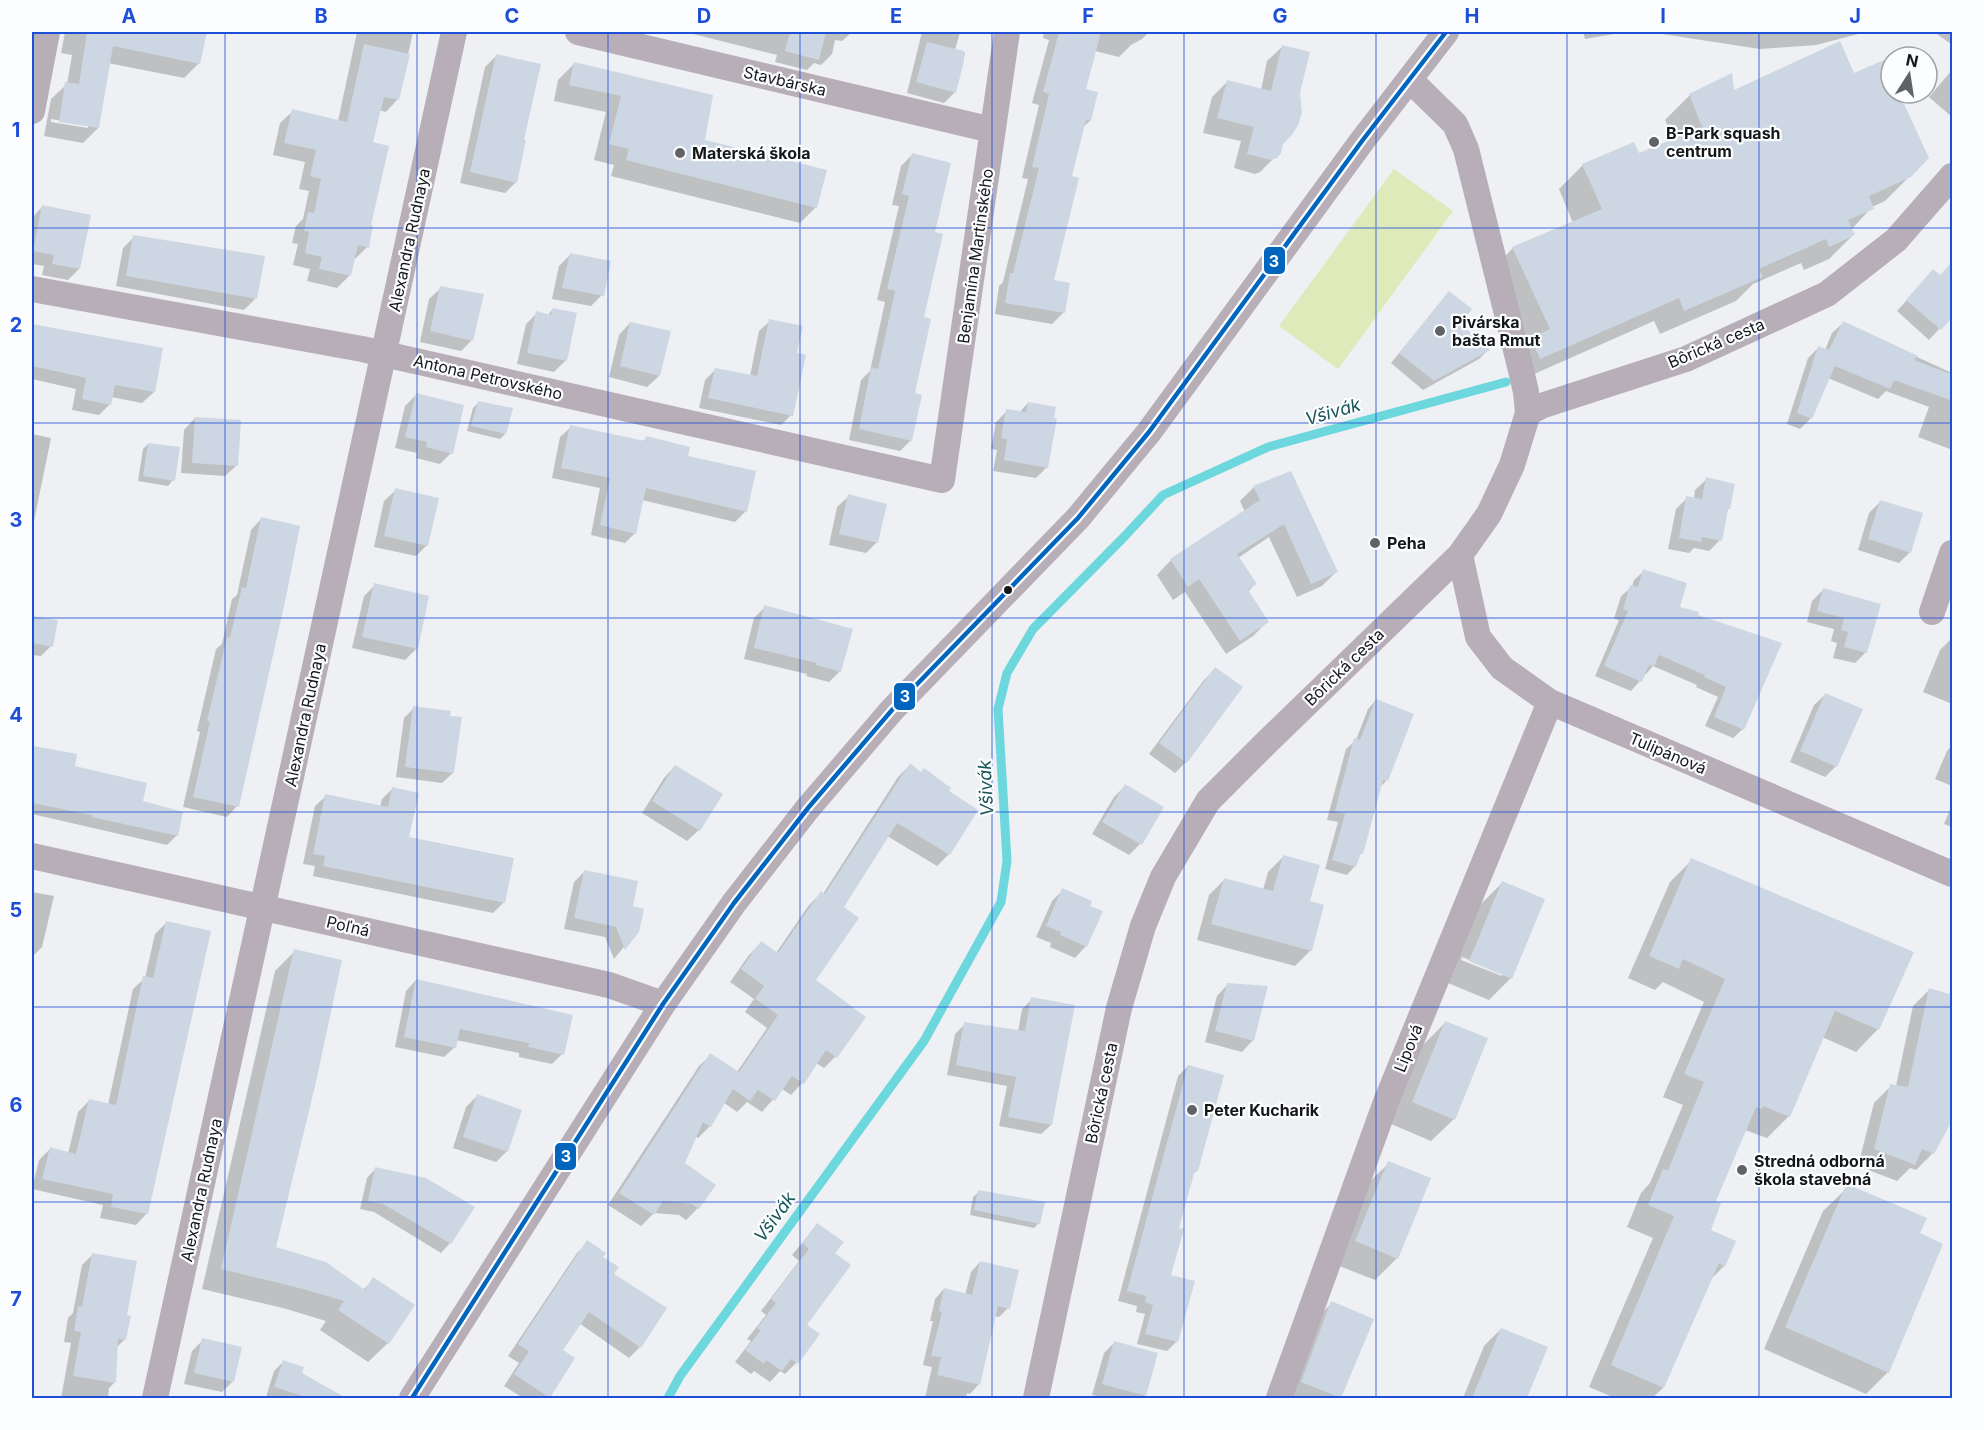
<svg xmlns="http://www.w3.org/2000/svg" width="1984" height="1430" font-family="Inter,sans-serif">
  <rect width="100%" height="100%" fill="#eef0f3"/>
  <path fill="#deeaba" d="M1394 169 1453 211 1338 369 1279 326Z"/>
  <path fill="#0003" fill-rule="evenodd" d="M65 32H206L199 63 184 78 108 63 98 128 83 143 44 136 51 99 67 84 72 55 61 53ZM51 119 88 125V128L51 122Z
    M357 32H413L398 99 386 112 379 110 372 143 367 247 355 259H353L349 276 337 288 307 281 310 269 293 265 298 244 292 243 296 226 303 219 309 191 299 189 305 162 273 155 280 123 293 111 338 121Z
    M685 32H852L842 41 835 40 832 54 821 65 814 63 807 70 775 62 777 55Z
    M922 32H960L955 50 965 53 955 92 944 103 907 93Z
    M1044 32H1149L1142 39 1131 45 1119 57 1095 51 1084 90 1090 121 1083 127 1071 177 1053 282 1064 312 1052 324 995 314 999 286 1003 282 1028 179 1022 178 1039 105 1032 103 1049 40 1043 38Z
    M1583 32H1866L1816 45 1760 49 1662 34 1620 33 1585 39Z
    M1934 32H1952V43L1951 44Z
    M1282 47V143L1280 152 1260 172 1255 174 1234 168 1241 141 1203 133 1212 97 1227 82 1261 90 1267 61Z
    M496 56 522 141 516 182 505 193 460 183 485 67Z
    M574 64 703 141 816 207 800 223 611 176 614 165 594 160 606 112 554 101 558 80Z
    M1952 70V117L1929 97Z
    M1853 75 1891 79V93H1897L1910 176 1885 201 1872 207 1851 230 1853 235 1829 259 1804 270 1801 263 1753 284 1736 301 1660 334 1654 321 1516 382 1489 273 1513 248 1573 223 1559 189 1583 165 1639 155 1674 140 1665 120 1689 96 1731 76 1733 93Z
    M912 155 933 233 913 394 911 440 900 451 849 440 861 380 870 371 885 302 877 300 899 206 892 205 901 166Z
    M42 207 79 269 68 280 42 275 44 266 32 264V218Z
    M134 237 255 299 244 310 116 286 123 248Z
    M570 255 602 295 591 306 552 299 559 266Z
    M1939 277 1952 315 1929 340 1897 311 1923 282Z
    M441 288 472 340 461 351 420 342 429 299Z
    M1449 293 1459 324 1488 350 1479 359 1423 390 1391 363Z
    M553 309 566 360 554 372 517 364 526 324 537 313 547 316Z
    M770 321 796 354 791 415 781 425 699 408 705 380 715 370 750 376 759 331Z
    M630 323 659 376 647 387 609 377 619 335Z
    M1843 323 1952 373V447L1950 449 1918 437 1929 407 1886 391 1878 399 1828 378 1811 418 1800 429 1787 424 1808 358 1819 347 1825 350 1832 333Z
    M32 325 162 349 154 392 142 403 111 397 110 404 99 415 72 410 76 389 32 379Z
    M416 395 451 453 440 464 416 458 417 453 395 448 405 406Z
    M478 403 505 434 500 439 467 431 473 408Z
    M1028 403 1047 467 1036 478 993 471 997 450 991 449 996 422 1007 411 1019 413Z
    M195 418 237 465 225 476 181 473 184 430Z
    M571 427 642 442 647 438 687 457 746 511 735 522 642 500 635 533 625 543 591 535 600 488 552 478 560 437Z
    M32 434 51 438 32 531Z
    M148 444 173 480 168 486 138 481 143 449Z
    M1707 479 1729 508 1726 511 1720 540 1709 551 1694 548 1689 553 1668 549 1676 509 1687 498 1694 499 1695 490Z
    M1254 487 1336 572 1322 586 1297 597 1269 537 1238 558 1255 584 1248 592 1267 622 1253 636 1226 654 1185 592 1173 600 1157 575 1171 560 1245 512 1240 501Z
    M396 490 427 545 416 556 374 547 384 501Z
    M849 496 877 542 866 553 829 545 837 507Z
    M1880 502 1910 552 1899 563 1858 550 1869 513Z
    M261 519 237 806 227 817 183 807 200 732 197 731 216 649 222 644 232 599 237 595 251 530Z
    M1644 571 1678 608 1696 616 1780 643 1743 729 1733 738 1705 726 1718 697 1696 687 1697 685 1653 666 1631 691 1595 676 1619 620 1614 619 1621 596 1632 587 1634 580Z
    M375 585 428 597 416 649 405 660 352 648 364 596Z
    M1823 590 1879 605 1866 652 1855 663 1833 658 1837 643 1831 641 1834 629 1807 622 1812 601Z
    M765 607 840 671 829 682 806 676 807 674 744 659 754 618Z
    M32 617 56 621 51 646 41 656 32 655Z
    M1951 639 1952 640V704L1923 692 1940 650Z
    M1215 669 1186 762 1175 773 1149 754 1204 680Z
    M1826 694 1836 766 1825 777 1790 762 1814 705Z
    M1376 700 1386 781 1379 788 1362 853 1358 856 1355 866 1347 875 1325 869 1338 822 1327 820 1346 749 1356 740 1368 709Z
    M414 708 453 773 442 783 396 777 404 718Z
    M1952 745V786L1935 779 1947 751Z
    M35 748 141 803 177 835 167 845 32 814V751Z
    M910 765 949 854 937 866 887 836 842 908 814 980 835 1057 824 1068 816 1063 802 1083 791 1095 782 1089 762 1112 747 1102 737 1112 723 1102 710 1126 698 1138 695 1136 683 1164 698 1208 686 1220 679 1215 654 1213 641 1226 608 1205 699 1066 711 1055 737 1072 767 1028 745 1012 754 999 730 982 749 955 761 943 776 953 809 905 821 893 823 894 898 777Z
    M675 766 721 794 699 830 687 841 642 813 664 778Z
    M1125 786 1140 844 1129 855 1092 834 1114 797Z
    M392 789 407 839 504 902 493 913 313 876 315 866 303 864 315 806 326 796 380 807 382 799Z
    M1952 805V827L1944 824Z
    M1284 856 1308 902 1311 950 1295 966 1197 940 1209 895 1224 880 1263 890 1268 872Z
    M1692 860 1878 1029 1856 1052 1822 1037 1789 1116 1767 1138 1745 1130 1714 1202 1709 1231 1724 1266 1710 1280 1663 1388 1652 1398H1615L1589 1387 1653 1238 1627 1227 1641 1193 1650 1183 1683 1105 1663 1097 1704 1002 1663 982 1655 990 1628 978 1670 882Z
    M585 871 631 907 637 931 614 959 605 937 564 929 574 882Z
    M1502 883 1511 978 1489 1000 1448 983 1480 905ZM1462 957 1502 973V976L1461 960Z
    M1063 890 1086 946 1075 958 1050 947 1051 943 1036 937 1052 901Z
    M32 892 54 896 42 947 33 956H32Z
    M166 923 147 1213 136 1225 100 1218 103 1205 32 1189 39 1160 50 1149 68 1154 78 1112 89 1101 108 1105 133 989 145 978 155 934Z
    M295 951 274 1248 363 1290 374 1279 388 1343 368 1362 320 1330 326 1321 283 1308 202 1289 275 971Z
    M416 980 562 1054 552 1064 519 1057V1053L456 1040 455 1047 444 1057 395 1047 406 991Z
    M1228 984 1253 1040 1242 1052 1205 1042 1217 996Z
    M1930 989 1933 1153 1916 1170 1910 1168 1897 1181 1858 1166 1874 1103 1891 1086H1896L1913 1006Z
    M1032 999 1073 1006 1051 1125 1041 1134 999 1126 1007 1086 947 1075 955 1034 965 1024 1018 1032 1022 1009Z
    M1445 1023 1454 1119 1431 1141 1391 1124 1423 1045Z
    M1188 1066 1197 1170 1192 1175 1178 1229 1169 1276 1177 1341 1167 1351 1137 1344 1145 1314 1136 1312 1137 1306 1118 1301 1178 1076Z
    M477 1096 507 1151 496 1162 453 1148 466 1107Z
    M1389 1163 1397 1258 1375 1280 1334 1264 1366 1185Z
    M376 1168 450 1243 441 1253 374 1212 360 1209 367 1178Z
    M1846 1189 1918 1234 1888 1372 1866 1394 1764 1349 1823 1211Z
    M979 1192 1039 1223 1034 1228 970 1215 973 1197Z
    M817 1225 833 1254 805 1325 818 1334 796 1363 785 1374 780 1371 770 1382 754 1371 751 1374 735 1362 751 1341 747 1339 766 1315 761 1311 799 1261 792 1255Z
    M588 1242 601 1257 612 1275 640 1347 629 1358 579 1323 561 1351 549 1397 547 1398H523L504 1386 519 1363 508 1356 577 1253Z
    M93 1254 125 1317V1339L116 1348 114 1383 109 1388 108 1398H61L71 1343 64 1342 68 1318 73 1313 82 1265Z
    M980 1262 1008 1308 999 1317 994 1316 979 1384 970 1394 967 1393 966 1398H925L932 1367 923 1365 933 1321H930L935 1299 944 1289 965 1295 971 1272Z
    M1332 1303 1340 1398H1285L1315 1320Z
    M1501 1329 1546 1348 1526 1398H1463L1484 1346Z
    M203 1340 233 1381 222 1392 184 1384 192 1351Z
    M1115 1342 1145 1395 1142 1398H1106L1092 1395 1104 1353Z
    M283 1362 301 1374 343 1398 266 1397 274 1371Z"/>
  <g fill="none" stroke-linecap="round" stroke-linejoin="round">
    <path stroke="#6cd8dd" stroke-width="9" d="M668 1398 680 1376 924 1041 1001 902 1007 861 998 709 1007 673 1033 629 1124 537 1163 495 1268 447 1506 382"/>
  </g>
  <path fill="#ccd7e3" d="M87 32H207L200 64 113 46 99 128 59 122 65 82 79 84Z
    M790 32H826L819 60 785 51Z
    M1059 32H1101L1086 89 1098 92 1091 121 1086 120 1072 176 1079 178 1054 280 1070 283 1065 313 1005 303 1010 273H1013L1039 168 1032 167 1049 94 1043 92Z
    M1840 41 1854 73 1884 60 1891 76V93H1899L1929 158 1911 177 1869 196 1874 209 1848 220 1855 235 1829 247 1826 239 1759 269 1763 277 1684 311 1679 298 1540 359 1531 338 1550 329 1512 247 1602 209 1582 164 1634 142 1639 153 1702 127 1689 94 1732 73 1734 90Z
    M927 42 964 51V61L956 93 916 82Z
    M364 44 410 54 399 100 384 97 373 142 389 146 371 225H373L369 248 358 245 351 276 319 269 322 257 305 253 309 232 304 231 308 212 314 213 321 179 310 176 316 150 284 143 292 109 347 122Z
    M1282 45 1310 52 1300 93 1302 113 1298 125 1292 135 1283 144 1281 153 1277 158 1271 160 1247 154 1254 127 1217 118 1227 80 1271 91Z
    M496 54 541 64 524 140H526L517 183 470 172Z
    M574 62 713 95 705 140 827 170 817 208 626 160 629 149 609 144 621 96 569 85Z
    M912 153 951 163 935 232 943 234 924 317 931 319 915 393 922 395 912 441 859 429 871 367 878 369 895 291 887 289 909 196 902 194Z
    M42 205 91 215 80 269 52 264 54 255 33 251Z
    M133 235 265 256 257 299 126 276Z
    M570 253 611 261 604 296 562 288Z
    M1953 261V317L1941 330 1906 300 1933 269 1940 275Z
    M440 286 484 294 473 341 430 331Z
    M1449 291 1472 309 1461 324 1490 350 1434 381 1399 353Z
    M553 308 577 313 567 361 527 353 536 311 551 315Z
    M769 319 803 326 797 353 806 355 793 416 708 398 715 368 757 376Z
    M1843 321 1918 356 1914 360 1953 375V401L1894 380 1890 389 1835 366 1812 419 1797 413 1818 346 1829 350Z
    M630 322 671 331 660 376 620 366Z
    M32 324 163 348 155 392 115 385 111 405 82 399 86 378 32 366Z
    M416 393 464 405 453 454 426 447 427 442 405 437Z
    M478 401 513 408 506 434 471 426Z
    M1028 402 1056 407 1054 418H1057L1048 468 1004 460 1007 439 1001 438 1006 409 1026 412Z
    M195 417 241 420 238 466 192 463Z
    M570 425 645 441 646 436 690 447 688 456 756 471 747 512 646 488 636 534 600 525 610 478 561 468Z
    M148 443 180 447 175 481 143 476Z
    M1291 471 1338 572 1311 584 1284 524 1237 554 1257 584 1248 590 1269 622 1240 641 1199 579 1188 587 1170 559 1260 500 1253 486Z
    M1706 477 1735 484 1730 509H1728L1722 541 1702 537 1701 542 1679 538 1686 496 1702 499Z
    M395 488 439 498 428 546 384 536Z
    M848 494 887 504 878 543 839 534Z
    M1880 500 1923 513 1911 553 1868 539Z
    M261 517 300 526 286 597 239 807 193 797 210 722 207 721 227 637 230 638 242 587 246 588Z
    M1643 569 1687 583 1680 607 1699 612 1698 615 1782 643 1744 730 1714 717 1726 687 1704 677 1705 675 1659 655 1654 667 1649 665 1642 682 1604 666 1628 611 1623 609 1630 585 1638 587Z
    M374 583 429 596 418 649 362 637Z
    M1823 588 1881 604 1867 653 1844 647 1848 632 1841 630 1844 618 1817 611Z
    M764 605 853 629 841 672 816 665 817 663 754 648Z
    M32 616 58 620 53 647 32 643Z
    M1215 667 1243 687 1187 763 1159 743Z
    M1825 693 1863 709 1837 767 1800 751Z
    M1376 699 1414 714 1388 781 1383 780 1363 854 1361 853 1356 867 1332 860 1345 814 1335 811 1354 738 1360 740Z
    M413 706 451 711 450 716 462 717 454 773 405 767Z
    M34 746 77 754 75 766 147 783 143 801 183 812 178 836 92 817V815L32 803V761Z
    M910 763 921 772 924 768 951 788 949 791 978 810 950 855 897 823 844 907 859 918 816 980 866 1017 837 1058 826 1050 804 1084 792 1076 775 1101 758 1090 750 1101 733 1089 711 1127 703 1122 685 1163 716 1185 699 1209 692 1204 663 1201 654 1215 619 1193 710 1053 739 1072 778 1015 755 999 764 986 741 969 761 941 778 953 821 891 825 894Z
    M675 765 723 794 700 831 652 801Z
    M1125 784 1164 807 1142 845 1102 822Z
    M392 787 419 793 409 837 514 858 505 903 323 866 325 856 313 854 325 794 388 807Z
    M1283 855 1320 865 1310 901 1324 905 1312 951 1211 924 1224 878 1273 891Z
    M1691 858 1914 952 1879 1030 1835 1011 1790 1117 1763 1106 1761 1109 1756 1107 1716 1201 1721 1203 1711 1230 1736 1241 1725 1267 1719 1263 1664 1388 1611 1365 1674 1216 1648 1205 1663 1169 1668 1170 1704 1082 1684 1074 1725 979 1683 959 1679 969 1649 956Z
    M584 870 638 881 633 906 644 909 639 932 625 950 616 927 574 918Z
    M1502 881 1545 899 1512 979 1469 961Z
    M1062 888 1092 901 1090 906 1103 911 1087 947 1060 935 1061 932 1046 926Z
    M166 921 211 931 148 1214 111 1207 113 1194 42 1179 50 1147 76 1154 89 1099 116 1105 143 976 153 978Z
    M294 949 342 960 316 1082 276 1247 326 1262 365 1290 373 1277 415 1305 389 1344 338 1310 344 1301 303 1289 221 1269Z
    M416 979 573 1015 564 1055 528 1047 529 1043 460 1029 456 1048 404 1037Z
    M1227 983 1268 986 1254 1041 1215 1031Z
    M1929 988 1953 995V1119L1934 1154 1922 1149 1915 1165 1874 1149 1890 1084 1908 1087Z
    M1031 997 1075 1005 1052 1125 1008 1117 1016 1077 956 1065 964 1022 1025 1031Z
    M1445 1021 1488 1038 1455 1120 1412 1102Z
    M1188 1065 1224 1075 1198 1171 1195 1170 1179 1228 1184 1229 1171 1275 1195 1281 1178 1342 1145 1334 1153 1305 1145 1302 1146 1296 1127 1291Z
    M477 1094 522 1110 508 1152 463 1137Z
    M1388 1161 1431 1178 1398 1259 1355 1241Z
    M375 1167 426 1178 475 1207 451 1244 383 1204 368 1201Z
    M1845 1187H1854L1927 1218 1920 1233 1943 1244 1889 1373 1785 1327Z
    M978 1190 1045 1202 1040 1224 974 1210Z
    M817 1223 844 1242 835 1253 851 1265 807 1325 820 1334 798 1364 791 1359 782 1371 766 1360 764 1364 745 1350 761 1330 757 1328 776 1303 771 1299 809 1249 802 1243Z
    M587 1240 606 1253 603 1257 619 1267 614 1274 667 1308 641 1348 589 1312 563 1350 575 1358 550 1398 514 1374 529 1351 518 1344Z
    M92 1253 137 1261 127 1315 131 1316 126 1340 118 1339 116 1383 73 1376 81 1332 74 1331 78 1306 82 1307Z
    M980 1261 1019 1270 1010 1309 998 1306 980 1385 937 1375 941 1357 931 1356 942 1312 939 1311 944 1288 972 1295Z
    M1331 1301 1374 1319 1341 1398 1301 1382Z
    M1501 1328 1548 1347 1527 1398H1472Z
    M202 1338 242 1347 234 1382 194 1373Z
    M1114 1341 1158 1353 1146 1396 1102 1384Z
    M283 1360 304 1367 302 1373 346 1398H309L274 1387Z"/>
  <g fill="none" stroke-linecap="round" stroke-linejoin="round">
    <path stroke="#b8aeb7" stroke-width="26" d="M578 32 992 130
      M1410 80 1455 124 1466 149 1519 362 1526 392 1528 413
      M32 111 47 32
      M32 289 362 349 942 480 1007 32
      M1460 555 1478 637 1502 668 1550 702 1952 874
      M1932 612 1952 553
      M32 856 609 985 663 1004
      M155 1398 454 32
      M412 1398 663 1004 734 903 808 808 892 710 1078 518 1149 432 1362 141 1446 32
      M1036 1398 1119 1008 1143 926 1163 877 1208 801 1266 743 1460 555 1489 514 1512 465 1528 413 1541 406 1686 359 1827 294 1896 240 1952 176
      M1279 1398 1386 1102 1550 702"/>
    <defs>
      <path id="bus-1" d="M412 1398 663 1004 734 903 808 808 892 710 1078 518 1149 432 1362 141 1446 32"/>
    </defs>
    <use href="#bus-1" stroke="#fcfdfe" stroke-width="9"/>
    <use href="#bus-1" stroke="#0065bd" stroke-width="4.5"/>
  </g>
  <path fill="none" stroke="#1d4ed8" stroke-width="1.5" stroke-opacity="0.55" d="M225 32V1398M417 32V1398M608 32V1398M800 32V1398M992 32V1398M1184 32V1398M1376 32V1398M1567 32V1398M1759 32V1398M32 228H1952M32 423H1952M32 618H1952M32 812H1952M32 1007H1952M32 1202H1952"/>
  <g fill="#616265" stroke="#fcfdfe" stroke-width="2">
    <circle cx="1654" cy="142" r="6"/>
    <circle cx="680" cy="153" r="6"/>
    <circle cx="1440" cy="331" r="6"/>
    <circle cx="1375" cy="543" r="6"/>
    <circle cx="1192" cy="1110" r="6"/>
    <circle cx="1742" cy="1170" r="6"/>
  </g>
  <circle fill="#151618" stroke="#fcfdfe" stroke-width="2" cx="1008" cy="590" r="5"/>
  <g text-anchor="middle" stroke-width="4.5" stroke-linejoin="round" paint-order="stroke">
    <g font-size="16" fill="#151618" stroke="#fcfdfe">
      <text transform="translate(785 81) rotate(13)" y="6">Stavbárska</text>
      <text transform="translate(409 240) rotate(-78)" y="6">Alexandra Rudnaya</text>
      <text transform="translate(975 256) rotate(-82)" y="6">Benjamína Martinského</text>
      <text transform="translate(1716 343) rotate(-23)" y="6">Bôrická cesta</text>
      <text transform="translate(488 377) rotate(13)" y="6">Antona Petrovského</text>
      <text transform="translate(1344 667) rotate(-44)" y="6">Bôrická cesta</text>
      <text transform="translate(305 715) rotate(-78)" y="6">Alexandra Rudnaya</text>
      <text transform="translate(1668 753) rotate(23)" y="6">Tulipánová</text>
      <text transform="translate(348 926) rotate(13)" y="6">Poľná</text>
      <text transform="translate(1408 1048) rotate(-68)" y="6">Lipová</text>
      <text transform="translate(1101 1093) rotate(-78)" y="6">Bôrická cesta</text>
      <text transform="translate(201 1190) rotate(-78)" y="6">Alexandra Rudnaya</text>
    </g>
    <g font-size="16" font-weight="bold" fill="#151618" stroke="#fcfdfe" text-anchor="start">
      <text x="1666" y="139">B-Park squash<tspan x="1666" dy="18">centrum</tspan></text>
      <text x="692" y="159">Materská škola</text>
      <text x="1452" y="328">Pivárska<tspan x="1452" dy="18">bašta Rmut</tspan></text>
      <text x="1387" y="549">Peha</text>
      <text x="1204" y="1116">Peter Kucharik</text>
      <text x="1754" y="1167">Stredná odborná<tspan x="1754" dy="18">škola stavebná</tspan></text>
    </g>
    <g font-size="18" font-style="italic" fill="#185558" stroke="#fcfdfe">
      <text transform="translate(1333 412) rotate(-16)" y="6">Všivák</text>
      <text transform="translate(986 788) rotate(-93)" y="6">Všivák</text>
      <text transform="translate(775 1217) rotate(-54)" y="6">Všivák</text>
    </g>
  </g>
  <g stroke="#fcfdfe" stroke-width="2">
    <rect x="1263" y="246" width="23" height="29" rx="6" fill="#0065bd"/>
    <rect x="893" y="682" width="23" height="29" rx="6" fill="#0065bd"/>
    <rect x="554" y="1142" width="23" height="29" rx="6" fill="#0065bd"/>
  </g>
  <g font-size="16" text-anchor="middle" font-weight="bold" fill="#fff">
    <text x="1274" y="267">3</text>
    <text x="905" y="702">3</text>
    <text x="566" y="1162">3</text>
  </g>
  <rect width="1984" height="1430" fill="none" stroke="#fcfdfe" stroke-width="66"/>
  <g transform="translate(1909 75) rotate(12)"><circle r="28" fill="#fcfdfe" stroke="#a0a1a2" stroke-width="1.5"/>
  <path d="M0-4.5L10 22L0 15L-10 22Z" fill="#616265"/>
  <text y="-9" font-size="16" font-weight="bold" text-anchor="middle" fill="#151618">N</text>
  </g>
  <rect x="33" y="33" width="1918" height="1364" fill="none" stroke="#1d4ed8" stroke-width="2"/>
  <g font-size="20" text-anchor="middle" font-weight="bold" fill="#1d4ed8">
    <text x="129" y="23">A</text>
    <text x="321" y="23">B</text>
    <text x="512" y="23">C</text>
    <text x="704" y="23">D</text>
    <text x="896" y="23">E</text>
    <text x="1088" y="23">F</text>
    <text x="1280" y="23">G</text>
    <text x="1472" y="23">H</text>
    <text x="1663" y="23">I</text>
    <text x="1855" y="23">J</text>
    <text x="16" y="137">1</text>
    <text x="16" y="332">2</text>
    <text x="16" y="527">3</text>
    <text x="16" y="722">4</text>
    <text x="16" y="917">5</text>
    <text x="16" y="1112">6</text>
    <text x="16" y="1306">7</text>
  </g>
</svg>
